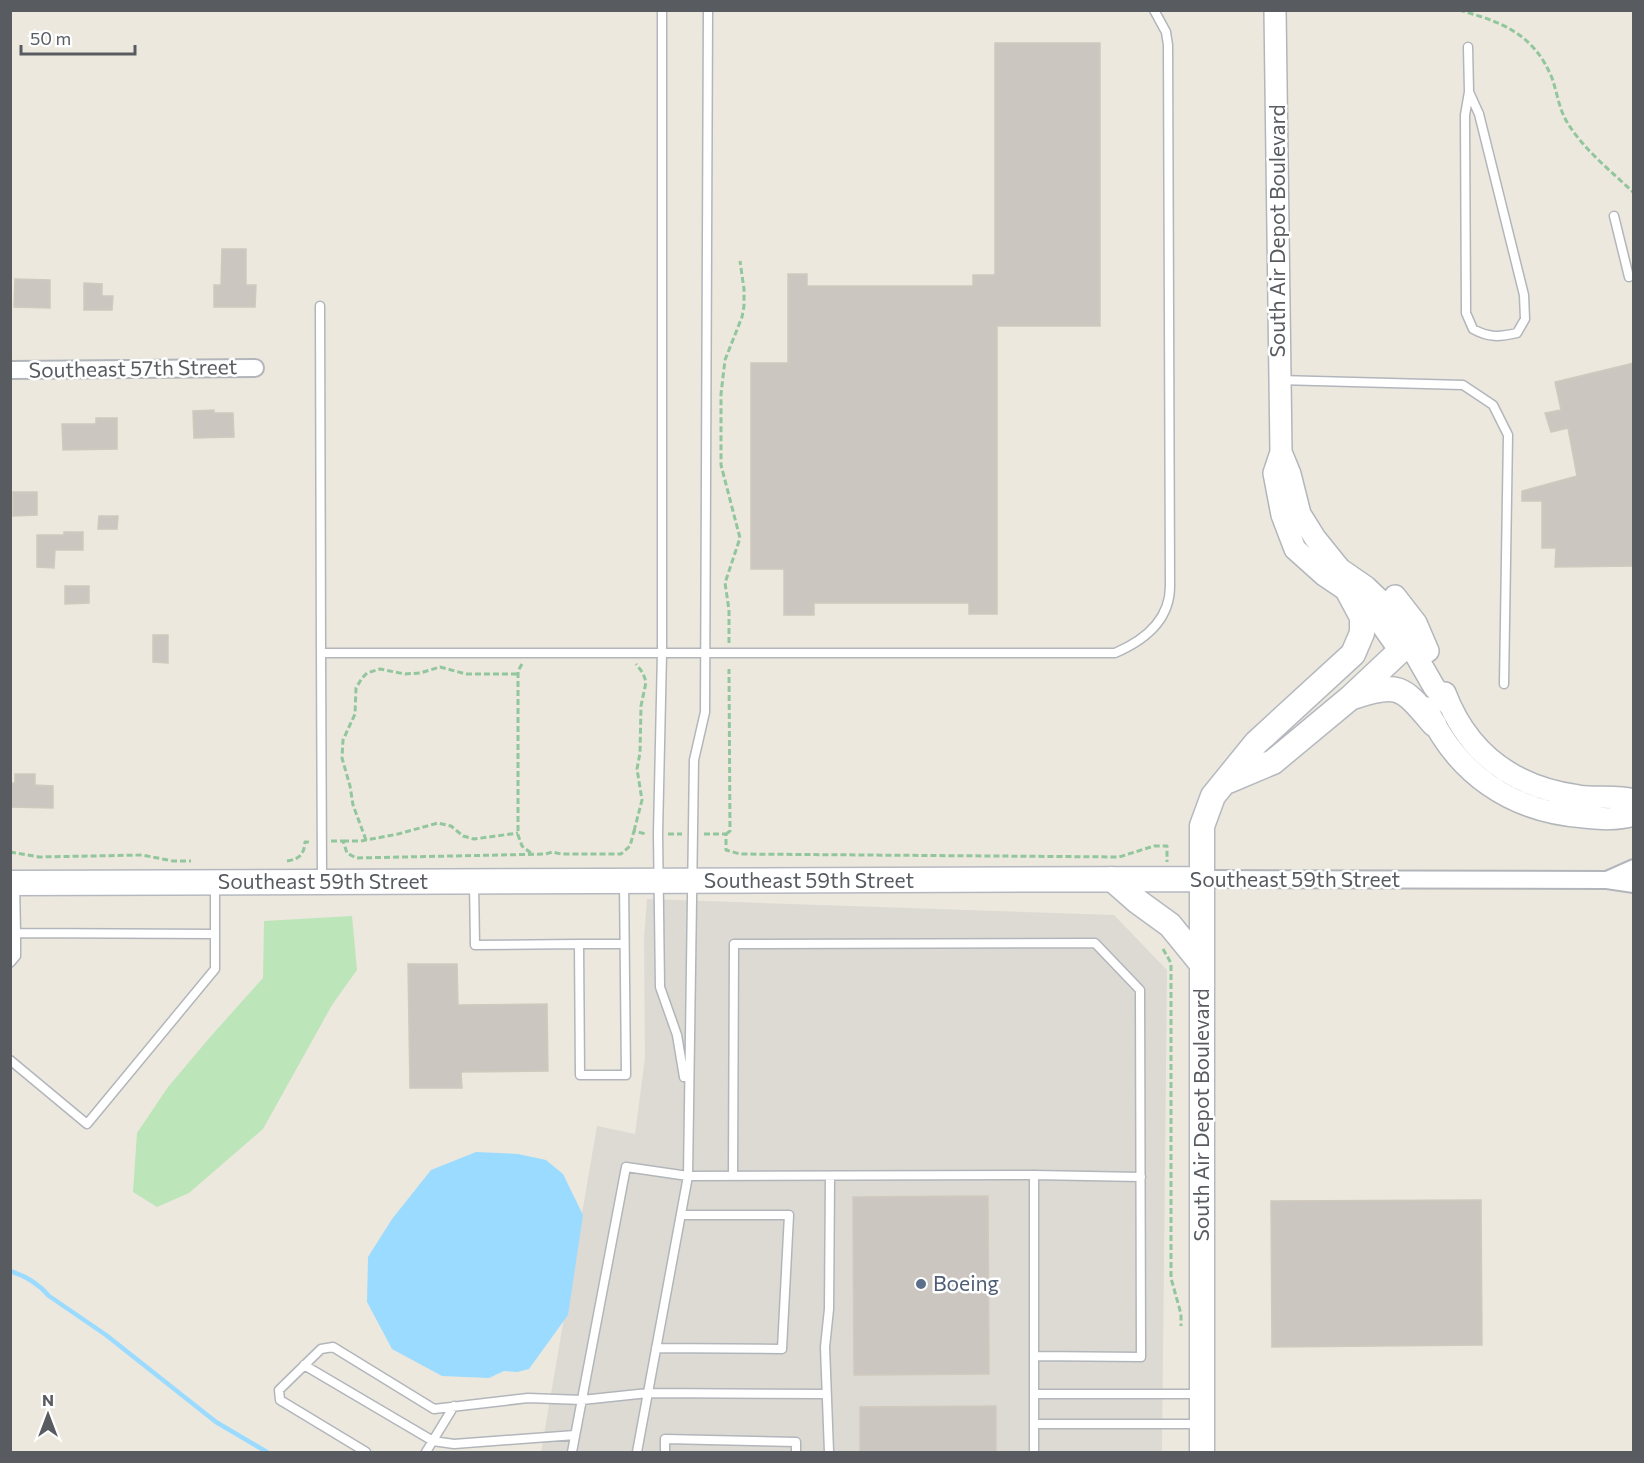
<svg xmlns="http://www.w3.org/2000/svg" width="1644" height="1463" font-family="Commissioner,sans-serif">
  <rect width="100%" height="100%" fill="#ece8de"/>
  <path fill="#dcdad3" d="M647 899 1114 915 1167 970 1162 1452H541L597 1126 635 1134 645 1058 644 938Z"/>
  <path fill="#bce5b9" d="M352 916 357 970 332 1005 263 1129 189 1193 157 1207 133 1192 137 1133 168 1087 211 1036 263 978 264 921Z"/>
  <path fill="#9bdbff" d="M476 1152 518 1154 546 1160 563 1174 583 1215 568 1315 529 1369 517 1372 504 1371 489 1378 442 1376 392 1349 367 1302 368 1257 392 1219 431 1170Z"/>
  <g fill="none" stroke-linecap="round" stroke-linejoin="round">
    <path stroke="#9bdbff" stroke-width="4.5" d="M10 1271C26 1276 39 1284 49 1296L106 1335 216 1422 267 1452"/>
  </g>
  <path fill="#ccc6c0" stroke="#d0c9bd" stroke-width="1.5" d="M995 43H1100V326H997V614H969V603H814V615H784V569H751V363H788V274H807V286H973V275H995Z
    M222 249H246V285H256L255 307H214V285H221Z
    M15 279 50 280V308L14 307Z
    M84 283 102 284V296H113L112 310H84Z
    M1634 363V566L1555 567 1556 548H1542V501H1522V491L1577 476 1568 428 1551 432 1545 413 1561 410 1555 382Z
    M214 410V413H233L234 437 194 438 193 411Z
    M96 418H117V449L63 450 62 424H96Z
    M13 492H37V515L13 516Z
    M99 516H118L117 529H98Z
    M64 532H83V550H55L54 568 37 567V535H64Z
    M65 586H89V603L65 604Z
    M153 635H168V663L153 662Z
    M15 774H35V785L53 786V808L10 807V783H15Z
    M408 964H457L458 1005 547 1004 548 1071 461 1072 462 1088H410Z
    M988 1196 989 1374 854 1375 853 1197Z
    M1481 1200 1482 1345 1272 1347 1271 1201Z
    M996 1406V1452H860V1407Z"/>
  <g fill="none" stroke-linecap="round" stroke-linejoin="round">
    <defs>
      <path id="service" d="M662 10V653L658 834 660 987 677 1035 684 1077
        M1468 47 1469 92 1465 115 1466 313 1473 329C1489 338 1500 337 1517 333L1525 319 1524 295 1479 114 1469 92
        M1614 216 1629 277
        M320 306 321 653
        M1279 380 1463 385 1493 405 1508 435 1504 684
        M322 879 321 653H1115C1143 641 1170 621 1170 586L1168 45 1166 32 1154 10
        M474 882 475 945 579 944 580 1075H626L624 882
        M15 884 16 933 215 934V883
        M579 944H624
        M10 963 16 956V933
        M10 1060 87 1124 215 969V934
        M733 1176 734 944 1095 943 1140 990 1141 1357 1034 1356V1175
        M656 1348 782 1349 789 1215H681
        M1034 1356V1452
        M304 1365 433 1441 454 1444 575 1435
        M1034 1394H1202
        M1034 1424H1199
        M366 1452 280 1400 279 1390 321 1349 333 1347 434 1409 528 1398 582 1400 648 1393 826 1394
        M426 1452 454 1406
        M572 1452 626 1167 688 1176 1034 1175 1141 1177
        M637 1452 688 1176 694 760 705 712 708 10
        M665 1452V1439L796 1442V1452
        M829 1452 825 1347 829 1309 830 1176"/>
      <path id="minor" d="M10 370 255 368
        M1201 879 1607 880 1634 884
        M1607 880 1634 868"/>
      <path id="tertiary" d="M1275 10 1281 452 1290 474 1300 514 1315 538 1340 569 1366 587 1390 610 1434 687 1450 706
        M1281 452 1274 473 1282 515 1295 549 1324 575 1367 604 1396 645
        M1395 596 1416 623 1428 651
        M1445 693C1468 754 1514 787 1578 796 1596 799 1616 795 1634 800
        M1427 708C1456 774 1512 812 1584 817 1604 819 1614 820 1634 815"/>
      <path id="secondary" d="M1353 697C1400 681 1403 688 1434 724
        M1228 781 1273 762 1350 698 1400 651
        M1112 879 1137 901 1170 925 1201 963
        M10 883 1201 879
        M1202 1452V826L1213 796 1256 743 1353 654 1362 633V617L1347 589"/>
    </defs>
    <use href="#service" stroke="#b2b6bb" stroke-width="11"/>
    <use href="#minor" stroke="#b2b6bb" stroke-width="20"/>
    <use href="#tertiary" stroke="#b2b6bb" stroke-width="24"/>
    <use href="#secondary" stroke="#b5b9bf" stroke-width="27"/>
    <path stroke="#92c69d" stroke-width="3" stroke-dasharray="6 3" stroke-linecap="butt" d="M1459 10C1502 22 1534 34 1552 78 1557 92 1559 109 1567 122 1583 149 1611 171 1634 193
      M729 643V610L725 583 740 538 721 465V394L725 360 742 317 744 306V289L740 261
      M522 664 518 671V835L522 846 532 854
      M634 831 642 800 637 769 640 753 641 706 646 682 643 673 636 664
      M668 834H682
      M704 834H726V850L740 854 1119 857 1154 846H1167V862
      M726 834 730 831 729 669
      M366 840 353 805 350 786 342 758 343 740 355 714 356 688 362 678 367 673 380 669 405 674 420 673 440 667 466 674H517
      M331 841H343L347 853 356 858 546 854 552 852 561 854H621L630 846 634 831 646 834
      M343 841H361L398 834 438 823 451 826 463 836 474 839 518 833
      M10 852 39 857 142 855 173 861H191
      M287 861C299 859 304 855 305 842H310
      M1163 949 1171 963V1278L1181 1314V1326"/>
    <use href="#service" stroke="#fff" stroke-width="8"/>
    <use href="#minor" stroke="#fff" stroke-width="16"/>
    <use href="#tertiary" stroke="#fff" stroke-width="21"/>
    <use href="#secondary" stroke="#fff" stroke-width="24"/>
  </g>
  <circle fill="#5c6f8a" stroke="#fff" stroke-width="2" cx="921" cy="1284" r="6"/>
  <g text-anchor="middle" stroke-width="5" stroke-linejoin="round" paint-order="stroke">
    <g font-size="21" fill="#585c61" stroke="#fff">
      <text transform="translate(1278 231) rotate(-90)" y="7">South Air Depot Boulevard</text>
      <text transform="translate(133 369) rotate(-1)" y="7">Southeast 57th Street</text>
      <text x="1295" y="887">Southeast 59th Street</text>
      <text x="809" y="888">Southeast 59th Street</text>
      <text x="323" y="889">Southeast 59th Street</text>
      <text transform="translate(1202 1115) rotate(-90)" y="7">South Air Depot Boulevard</text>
    </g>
    <g font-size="21" fill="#4e5e75" stroke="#fff" text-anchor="start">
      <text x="933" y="1291">Boeing</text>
    </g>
  </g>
  <rect width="1644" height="1463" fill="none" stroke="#585c61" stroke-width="24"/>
  <g transform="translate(48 1415)" stroke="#ffffff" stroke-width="4.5" paint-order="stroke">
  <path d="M0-4.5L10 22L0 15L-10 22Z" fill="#585c61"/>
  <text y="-9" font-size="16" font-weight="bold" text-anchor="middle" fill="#585c61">N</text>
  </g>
  <path d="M21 45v9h114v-9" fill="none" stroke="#585c61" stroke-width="3"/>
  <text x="30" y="45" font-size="18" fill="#585c61" stroke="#ffffff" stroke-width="4.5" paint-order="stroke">50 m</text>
</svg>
